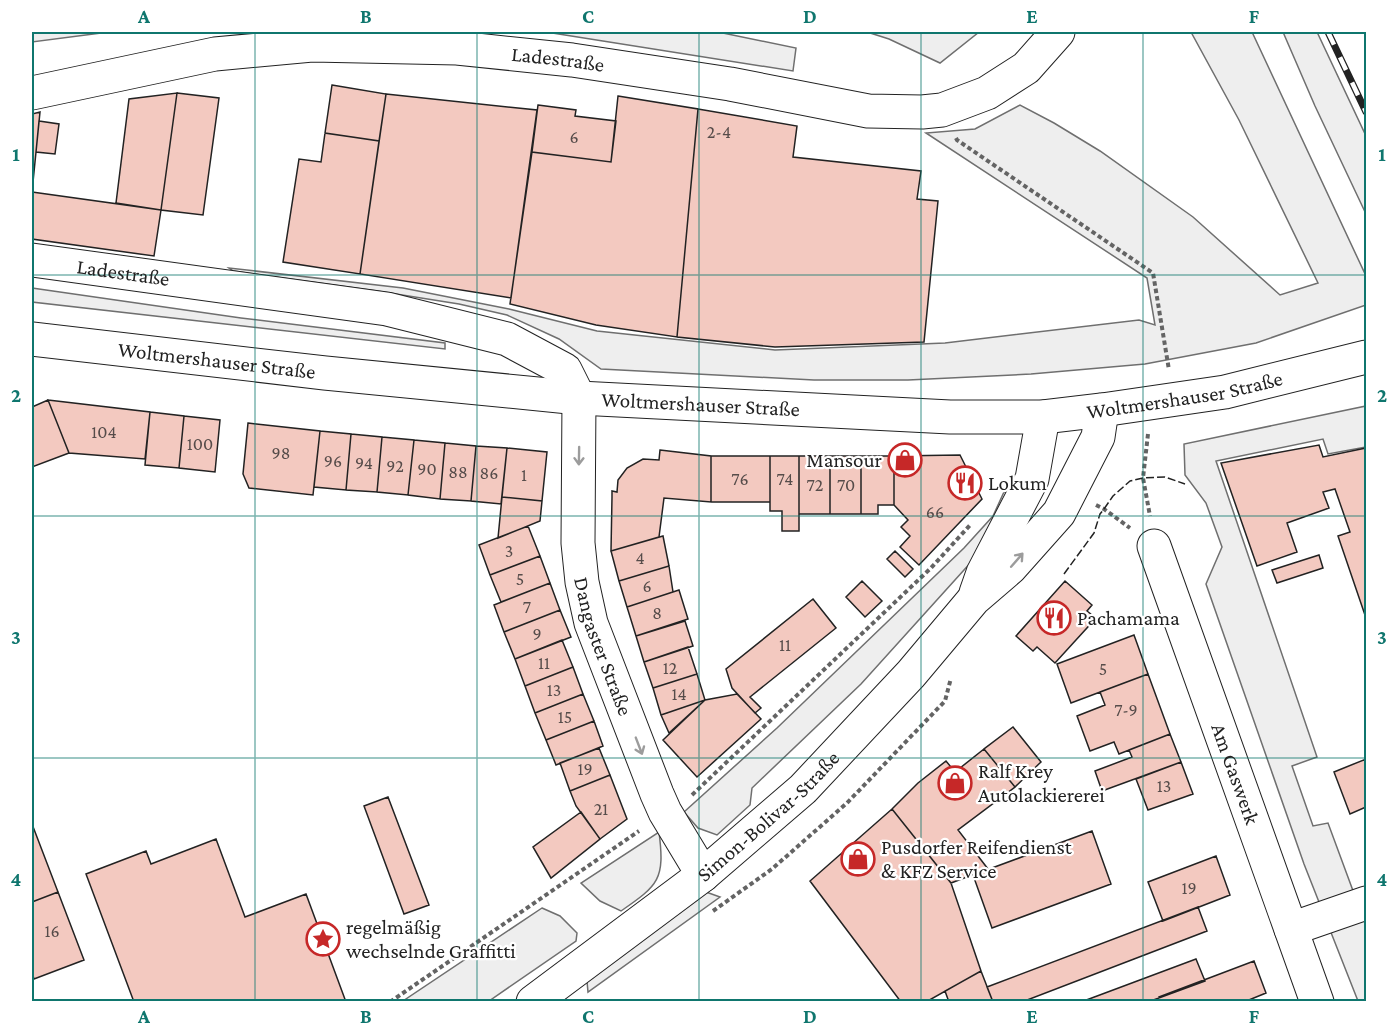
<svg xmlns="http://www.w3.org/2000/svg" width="1398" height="1033" font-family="'Crimson Pro',serif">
  <rect width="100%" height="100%" fill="#fff"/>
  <path fill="#eee" stroke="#6f6f6f" stroke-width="1.5" d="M32 32H109L32 42Z
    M546 32H718L796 48 793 71Z
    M867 32H979L940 63 889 39Z
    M1191 32H1252L1366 276V305L1256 343 1145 364 1031 374 908 380H814L601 369 559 339 507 315 459 304 377 291 233 271 229 268 403 288 509 309 597 331 775 350 945 343 1139 320 1155 325 1147 278 926 133 975 129 1020 105 1054 123 1100 151 1193 217 1280 295 1318 283 1239 120Z
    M1283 32H1317L1366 136V214L1315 106Z
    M32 288 241 318 445 343V349L32 302Z
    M1366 406V447L1328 454 1323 439 1216 461 1317 757 1292 766 1313 826 1328 823 1366 926V1001H1358L1304 864 1206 584 1222 547 1206 503 1185 475 1184 444Z
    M1004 492 1015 496 973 560 861 684 752 788 750 805 717 835 698 828 684 812 777 728 964 548 993 516Z
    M659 832C665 879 659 885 621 911L600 901 581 883Z
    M706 892 720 897 588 992 587 981Z
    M542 908 560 916 577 933 576 941 489 1001H403Z"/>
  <path fill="#f3c9c0" stroke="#222" stroke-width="1.5" d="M332 85 386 94 379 141 325 133Z
    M177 93 219 98 203 215 161 210Z
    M177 93 161 210 116 203 129 99Z
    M386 94 537 110 511 298 360 274Z
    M618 96 698 109 677 337 596 325 510 304 532 152 611 162Z
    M538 105 576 110 575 116 616 121 611 162 532 152Z
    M698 109 797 126 793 157 921 171 917 199 938 201 924 342 775 347 677 337Z
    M40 112 32 192V114Z
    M39 121 59 124 55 154 36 152Z
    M325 133 379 141 360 274 283 262 299 159 321 162Z
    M32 192 161 210 154 256 32 239Z
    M48 400 150 412 145 459 69 453Z
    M48 400 69 453 32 467V407Z
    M150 412 184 416 179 468 145 465Z
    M184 416 220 420 215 472 179 468Z
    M248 423 320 431 313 495 249 488 243 474Z
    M320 431 351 434 346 490 314 487Z
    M351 434 382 437 377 492 346 490Z
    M382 437 414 440 408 495 377 492Z
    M414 440 445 443 440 499 408 495Z
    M445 443 476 446 471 501 440 499Z
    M1319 445 1323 457 1366 448V618L1338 536 1350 532 1335 489 1323 492 1329 508 1287 523 1297 552 1257 566 1221 463Z
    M476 446 507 448 501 504 471 501Z
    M507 448 547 452 542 501 502 497Z
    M660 450 711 456V502L664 498 659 537 611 551 612 497V491L617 492 618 480 627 468 643 459 659 460Z
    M960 455 982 499 919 565 900 547 910 536 901 527 908 520 894 505V456Z
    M711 456H770V502H711Z
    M770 456H799V531H782V511H770Z
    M799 456H830V514H799Z
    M830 456H861V514H830Z
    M861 456H894V505H878V514H861Z
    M502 497 542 501 540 521 498 538Z
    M528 526 540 556 490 575 479 545Z
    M663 536 669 566 619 581 611 551Z
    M895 551 913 569 905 577 887 559Z
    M1319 555 1323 568 1277 583 1272 570Z
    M540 556 550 583 501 602 490 575Z
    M669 566 673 592 627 607 619 581Z
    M862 581 882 601 865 617 846 597Z
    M1065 581 1092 605 1087 611 1096 618 1055 663 1037 647 1033 651 1016 636Z
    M550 583 560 610 504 632 494 605Z
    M679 590 688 619 636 636 627 607Z
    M813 599 836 628 750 697 761 708 755 713 732 688 726 669Z
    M560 610 571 637 515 659 504 632Z
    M685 621 693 646 644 662 636 636Z
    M1134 635 1148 674 1071 703 1057 664Z
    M562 640 573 667 525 686 515 659Z
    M688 647 697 674 653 688 644 662Z
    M573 667 583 694 535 713 525 686Z
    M697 674 705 700 661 715 653 688Z
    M1148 674 1170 734 1119 754 1114 742 1090 751 1077 716 1105 705 1100 692Z
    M583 694 594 721 546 740 535 713Z
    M737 694 761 719 697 777 663 740 705 700Z
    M705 700 669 733 661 715Z
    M594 721 603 746 556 765 546 740Z
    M1013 727 1041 762 1015 787 984 749Z
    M1170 734 1181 762 1102 791 1095 771 1132 757 1129 750Z
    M599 748 610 775 570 791 560 763Z
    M984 749 1015 787 958 830 988 869 951 883 892 809 918 783 946 761 955 772Z
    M1366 759V807L1350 814 1334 772Z
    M1181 762 1193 794 1148 810 1136 779Z
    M610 775 627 819 600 839 576 806 570 791Z
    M388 797 429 905 404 914 364 806Z
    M892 809 951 883 981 971 926 1002H901L810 881Z
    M581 812 600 839 551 878 533 847Z
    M32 824 58 892 32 902Z
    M1092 831 1111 884 992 928 973 875Z
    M216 839 245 917 306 894 346 1002H134L86 874 146 851 151 864Z
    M1216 856 1230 895 1163 921 1148 882Z
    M58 892 84 960 34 979 32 973V902Z
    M1198 907 1207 931 1022 1002H993L987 987Z
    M1196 959 1205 981 1148 1002H1081Z
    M1254 961 1266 993 1244 1002H1161L1159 997Z
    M981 971 993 1002H949L945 991Z"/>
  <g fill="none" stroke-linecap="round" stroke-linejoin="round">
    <defs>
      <g id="minor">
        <path id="s1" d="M32 93 215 54 312 45 457 48 572 60 730 84 868 111 922 112 942 110 987 93 1026 68 1058 32"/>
        <path id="s2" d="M32 260 387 309 507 339 565 370 579 398 578 543 582 582 591 623 657 794 665 812 703 875"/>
        <path id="s3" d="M32 339 325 373 579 398 950 417H1043L1102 410 1225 392 1366 357"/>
        <path id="s4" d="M1154 546 1317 1002"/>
        <path d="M976 593 983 573 1032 479 1043 417"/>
        <path d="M1291 929 1366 903"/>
        <path id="s5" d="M533 1002 703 875 803 789 911 674 974 599 1010 568 1059 513 1098 437 1102 410"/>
      </g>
    </defs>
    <use href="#minor" stroke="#222" stroke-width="35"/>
    <path stroke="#646464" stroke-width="4" stroke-dasharray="4.5 3" stroke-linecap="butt" d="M956 138 957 140 1153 273 1169 370
      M1148 434 1143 478 1150 516
      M1096 505 1104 509 1130 528
      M692 795 931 568 971 524
      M713 911 772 869 847 803 945 701 951 678
      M390 1002 639 831"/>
    <use href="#minor" stroke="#fff" stroke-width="33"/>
    <defs>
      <path id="rail" d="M1328 32 1366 112"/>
    </defs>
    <use href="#rail" stroke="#222" stroke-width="7"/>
    <use href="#rail" stroke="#fff" stroke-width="4.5" stroke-dasharray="14" stroke-linecap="butt"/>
    <path stroke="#222" stroke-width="1.5" stroke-dasharray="8 3" stroke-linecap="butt" d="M1064 574 1094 533 1100 514 1104 509 1113 496 1130 481 1143 478 1165 477 1185 484"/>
  </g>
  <defs><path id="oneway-shaft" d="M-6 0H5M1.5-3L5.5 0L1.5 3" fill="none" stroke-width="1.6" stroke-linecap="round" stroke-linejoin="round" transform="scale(1.5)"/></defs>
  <g stroke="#9c9c9c">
    <use href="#oneway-shaft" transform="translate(579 456) rotate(91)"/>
    <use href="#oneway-shaft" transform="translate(1017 560) rotate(-49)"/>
    <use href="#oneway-shaft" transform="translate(639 746) rotate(69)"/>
  </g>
  <path fill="none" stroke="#0f766e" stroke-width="1.5" stroke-opacity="0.55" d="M255 32V1002M477 32V1002M699 32V1002M921 32V1002M1143 32V1002M32 275H1366M32 516H1366M32 758H1366"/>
  <defs>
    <symbol id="shop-ring" viewBox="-11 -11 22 22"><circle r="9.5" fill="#fff" stroke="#c62828" stroke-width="1.5"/><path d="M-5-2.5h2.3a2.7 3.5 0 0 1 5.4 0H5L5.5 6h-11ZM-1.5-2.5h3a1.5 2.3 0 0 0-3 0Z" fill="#c62828"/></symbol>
    <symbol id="restaurant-ring" viewBox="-11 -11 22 22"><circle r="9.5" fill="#fff" stroke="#c62828" stroke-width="1.5"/><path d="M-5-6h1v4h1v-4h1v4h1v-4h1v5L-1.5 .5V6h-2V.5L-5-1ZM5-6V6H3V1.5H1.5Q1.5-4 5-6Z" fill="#c62828"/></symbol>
    <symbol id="sight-ring" viewBox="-11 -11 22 22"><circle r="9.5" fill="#fff" stroke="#c62828" stroke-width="1.5"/><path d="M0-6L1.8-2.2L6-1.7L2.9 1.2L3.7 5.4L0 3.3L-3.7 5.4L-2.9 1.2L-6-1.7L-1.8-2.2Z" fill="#c62828"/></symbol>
  </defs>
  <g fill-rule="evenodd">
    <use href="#shop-ring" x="886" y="441" width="38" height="38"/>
    <use href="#restaurant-ring" x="946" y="464" width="38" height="38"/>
    <use href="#restaurant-ring" x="1035" y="599" width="38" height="38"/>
    <use href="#shop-ring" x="936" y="764" width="38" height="38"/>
    <use href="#shop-ring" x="839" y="840" width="38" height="38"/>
    <use href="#sight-ring" x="304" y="920" width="38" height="38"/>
  </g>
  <g text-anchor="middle" stroke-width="4.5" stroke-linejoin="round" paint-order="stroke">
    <g font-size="18" fill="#564c4a">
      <text x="719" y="138">2-4</text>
      <text x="574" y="143">6</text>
      <text x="104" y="438">104</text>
      <text x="200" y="450">100</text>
      <text x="281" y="459">98</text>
      <text x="333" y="467">96</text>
      <text x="364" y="469">94</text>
      <text x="395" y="472">92</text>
      <text x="427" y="475">90</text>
      <text x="458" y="478">88</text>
      <text x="489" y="479">86</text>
      <text x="524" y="481">1</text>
      <text x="740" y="485">76</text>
      <text x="785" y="485">74</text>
      <text x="815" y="491">72</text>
      <text x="846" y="491">70</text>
      <text x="935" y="518">66</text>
      <text x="509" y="557">3</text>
      <text x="640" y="564">4</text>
      <text x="520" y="585">5</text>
      <text x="647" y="592">6</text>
      <text x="527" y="613">7</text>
      <text x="657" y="619">8</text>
      <text x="537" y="640">9</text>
      <text x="785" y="651">11</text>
      <text x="544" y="669">11</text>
      <text x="670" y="674">12</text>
      <text x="1103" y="675">5</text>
      <text x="554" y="696">13</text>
      <text x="679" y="700">14</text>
      <text x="1126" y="716">7-9</text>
      <text x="565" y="723">15</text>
      <text x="585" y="775">19</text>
      <text x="1164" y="792">13</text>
      <text x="601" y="815">21</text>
      <text x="1189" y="894">19</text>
      <text x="52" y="937">16</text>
    </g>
    <g font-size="21" fill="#222" stroke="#fff">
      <text dy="7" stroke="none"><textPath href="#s1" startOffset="531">Ladestraße</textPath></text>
      <text dy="7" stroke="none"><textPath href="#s2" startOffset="92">Ladestraße</textPath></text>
      <text dy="7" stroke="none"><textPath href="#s3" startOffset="186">Woltmershauser Straße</textPath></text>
      <text dy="7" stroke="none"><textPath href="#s3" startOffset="1158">Woltmershauser Straße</textPath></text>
      <text dy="7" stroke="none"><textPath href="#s3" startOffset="672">Woltmershauser Straße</textPath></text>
      <text dy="7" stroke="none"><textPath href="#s2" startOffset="831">Dangaster Straße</textPath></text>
      <text dy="7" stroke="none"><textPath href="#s4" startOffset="242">Am Gaswerk</textPath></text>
      <text dy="7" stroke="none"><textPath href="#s5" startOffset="300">Simon-Bolivar-Straße</textPath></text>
    </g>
    <g font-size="21" fill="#222" stroke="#fff" text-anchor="start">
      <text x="882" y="467" text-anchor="end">Mansour</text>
      <text x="988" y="490">Lokum</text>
      <text x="1077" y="625">Pachamama</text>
      <text x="978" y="778">Ralf Krey<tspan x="978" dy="24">Autolackiererei</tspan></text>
      <text x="881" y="854">Pusdorfer Reifendienst<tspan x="881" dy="24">&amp; KFZ Service</tspan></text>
      <text x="346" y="934">regelmäßig<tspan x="346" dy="24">wechselnde Graffitti</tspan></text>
    </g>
  </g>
  <rect width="1398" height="1033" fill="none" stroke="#ffffff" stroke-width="66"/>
  <rect x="33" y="33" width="1332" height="967" fill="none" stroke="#0f766e" stroke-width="2"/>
  <g font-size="20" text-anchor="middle" font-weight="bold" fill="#0f766e">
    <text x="144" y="23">A</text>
    <text x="366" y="23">B</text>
    <text x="588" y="23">C</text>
    <text x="810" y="23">D</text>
    <text x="1032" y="23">E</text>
    <text x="1254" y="23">F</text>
    <text x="16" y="161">1</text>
    <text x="1382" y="161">1</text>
    <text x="16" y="402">2</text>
    <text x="1382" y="402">2</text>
    <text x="16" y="644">3</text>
    <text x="1382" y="644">3</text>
    <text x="16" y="886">4</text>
    <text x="1382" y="886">4</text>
    <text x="144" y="1023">A</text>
    <text x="366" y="1023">B</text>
    <text x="588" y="1023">C</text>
    <text x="810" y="1023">D</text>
    <text x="1032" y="1023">E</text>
    <text x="1254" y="1023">F</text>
  </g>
</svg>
